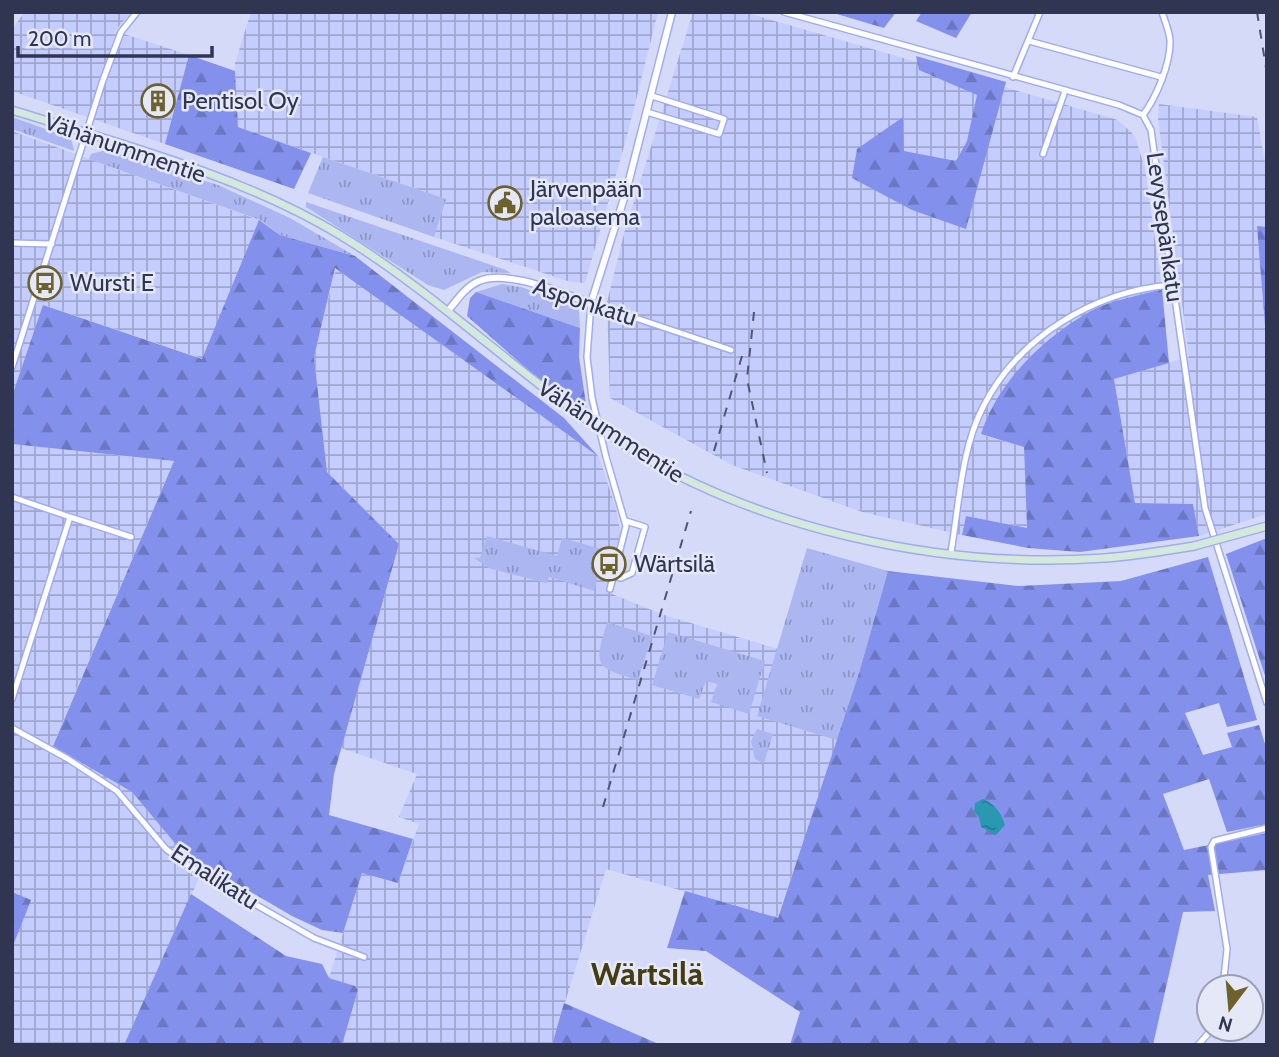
<svg xmlns="http://www.w3.org/2000/svg" width="1279" height="1057" font-family="Cabin,sans-serif">
  <defs>
    <pattern id="industrial-grid" width="8" height="8" patternUnits="userSpaceOnUse" patternTransform="scale(1.75)"><rect width="8" height="8" fill="#c4cdfd"/><path d="M0 4h8M4 0v8" fill="none" stroke="#a0a7cf"/></pattern>
    <pattern id="grass-tufts" width="24" height="20" patternUnits="userSpaceOnUse" patternTransform="scale(1.75)"><rect width="24" height="20" fill="#acb7f1"/><path d="M3 7l-1-3M5 7V3M7 7l1-3M15 17l-1-3M17 17v-4M19 17l1-3" fill="none" stroke="#8c96c6"/></pattern>
    <pattern id="forest-firs" width="22" height="20" patternUnits="userSpaceOnUse" patternTransform="scale(1.75)"><rect width="22" height="20" fill="#8391ec"/><path d="M5 1l3.5 6h-7zM16 11l3.5 6h-7z" fill="#6c77c2"/></pattern>
    <pattern id="water-ripples" width="26" height="14" patternUnits="userSpaceOnUse" patternTransform="scale(1.75)"><rect width="26" height="14" fill="#2998b0"/><path d="M2 4q2-2 4 0t4 0M15 11q2-2 4 0t4 0" fill="none" stroke="#247d92"/></pattern>
  </defs>
  <rect width="100%" height="100%" fill="#d4daf7"/>
  <path fill="url(#industrial-grid)" d="M25 12H131L115 31 189 55 165 144 12 91V29Z
    M251 12H658L627 136 585 283 571 282 434 237 445 199 237 127 235 63Z
    M693 12H744L1118 120 1135 136 1145 169 1162 289 1091 310 982 435 1024 447 1027 528 966 516 962 535 862 512 732 465 610 398 607 302 625 230Z
    M1159 104 1257 117 1267 174V514L1199 536 1193 504 1135 503 1114 379 1189 357 1158 119Z
    M12 131 259 220 203 359 44 305 12 396Z
    M336 267 599 457 616 509 624 551 612 594 664 615 859 673 841 736 777 918 606 869 552 1045H342L358 990 355 986 329 978 362 872 398 882 419 824 399 817 417 774 341 748 399 544 327 472 314 357Z
    M12 444 174 461 53 745 132 792 178 847 205 865 124 1045H12Z"/>
  <path fill="url(#grass-tufts)" d="M12 117 71 138 74 151 12 129Z
    M106 150 218 185 290 218 355 256 280 235 260 220 89 159 91 154Z
    M323 157 446 199 434 237 308 193Z
    M306 202 506 270 511 273 482 272 444 290 428 285 306 207Z
    M502 284 521 287 579 308 580 328 476 292Z
    M487 536 557 556 562 538 605 550 594 591 549 577 547 583 491 569 474 558H480Z
    M807 548 888 571 840 741 757 716Z
    M607 622 652 636 638 680C594 667 594 667 607 622Z
    M668 632 765 661 749 714 711 702 717 684 706 681 699 699 652 685Z
    M757 729 773 734 764 763 755 759 751 741Z"/>
  <path fill="url(#forest-firs)" d="M830 12H896L884 28Z
    M922 12H972L956 38 916 21Z
    M189 55 235 71 238 127 311 153 294 189 165 144Z
    M916 56 1006 82 966 229 912 210 852 178 857 149 903 117 904 151 956 161 967 141 977 95 919 70Z
    M259 220 280 235 355 256 564 418 599 457 335 268 314 357 327 472 399 544 334 774 329 815 413 839 398 883 362 873 343 933 322 930 292 916 205 865 178 847 132 792 53 746 174 461 12 444V396L43 305 202 359Z
    M1257 226 1267 227V350Z
    M1162 289 1169 363 1114 379 1135 503 1193 504 1199 536 1080 552 1028 548 962 535 966 516 1027 528 1024 447 981 434C998 382 1042 339 1089 312 1110 300 1139 296 1162 289Z
    M476 292 580 328 579 357 587 411 535 376 467 316 470 298Z
    M1267 538V682L1226 554Z
    M1208 557 1257 720 1227 727 1219 703 1185 713 1203 755 1232 747 1227 733 1259 725 1267 750V824L1227 832 1209 779 1163 794 1184 850 1267 833V870L1208 875 1215 911 1183 912 1153 1045H790L800 1012 706 951 667 948 685 891 778 918 859 673 888 571 1019 586 1121 581Z
    M12 892 31 900 12 948Z
    M191 894 286 956 322 964 329 978 355 986 358 990 342 1045H124Z
    M564 1003 661 1045H552Z"/>
  <path fill="url(#water-ripples)" d="M983 799C994 803 1002 814 1005 825L996 835 981 827 979 817 974 812 975 803Z"/>
  <g fill="none" stroke-linecap="round" stroke-linejoin="round">
    <defs>
      <path id="minor" d="M784 12 1119 105 1143 115 1151 130 1205 508 1267 703
        M1029 41 1161 77
        M1013 77 1040 12
        M647 112 719 134 724 119 652 96
        M1143 115C1156 98 1171 63 1170 40 1169 31 1165 21 1162 12
        M1043 154 1065 91
        M12 243 52 244
        M12 367 103 80 121 32 137 12
        M592 398 587 357 591 303 731 350
        M606 457 626 526 610 589
        M12 497 70 517 12 699
        M70 517 131 537
        M951 552C959 506 961 449 983 407 1019 336 1095 291 1172 285
        M613 576 621 578 632 573 645 527 626 521
        M12 728 68 759 117 791 166 849 187 865 314 938 364 957
        M1223 987 1227 949 1211 847 1214 841 1267 828
        M1199 1044 1212 1029"/>
      <path id="tertiary" d="M448 311C457 300 465 287 479 281 508 269 563 294 591 303L626 192 672 12"/>
      <path id="secondary" d="M12 110C120 144 243 176 340 235 437 294 518 375 612 437 749 528 940 570 1104 558 1134 556 1164 551 1194 546"/>
    </defs>
    <use href="#minor" stroke="#a0acf2" stroke-width="8"/>
    <use href="#tertiary" stroke="#a0acf2" stroke-width="9"/>
    <use href="#secondary" stroke="#a0acf2" stroke-width="10"/>
    <use href="#minor" stroke="#fff" stroke-width="5"/>
    <use href="#tertiary" stroke="#fff" stroke-width="6"/>
    <use href="#secondary" stroke="#d5e8dc" stroke-width="7"/>
    <path stroke="#505572" stroke-width="2" stroke-dasharray="9 9" stroke-linecap="butt" d="M1257 12 1267 74
      M754 312 747 379 767 473
      M714 451 742 356
      M603 807 691 511"/>
    <defs>
      <path id="minor-bridge" d="M592 398 606 457"/>
      <path id="secondary-bridge" d="M1194 546 1267 526"/>
    </defs>
    <use href="#minor-bridge" stroke="#a0acf2" stroke-width="8" stroke-linecap="butt"/>
    <use href="#secondary-bridge" stroke="#a0acf2" stroke-width="10" stroke-linecap="butt"/>
    <use href="#minor-bridge" stroke="#fff" stroke-width="5"/>
    <use href="#secondary-bridge" stroke="#d5e8dc" stroke-width="7"/>
  </g>
  <defs>
    <symbol id="building-ring" viewBox="-11 -11 22 22"><circle r="9.5" fill="#e5e8f7" stroke="#6d612e" stroke-width="1.5"/><path d="M-4-6H4V6H1V3H-1V6H-4ZM-2.5-4.3h1.7v1.8h-1.7ZM.8-4.3h1.7v1.8H.8ZM-2.5-1h1.7V.8h-1.7ZM.8-1h1.7V.8H.8Z" fill="#6d612e"/></symbol>
    <symbol id="civic-ring" viewBox="-11 -11 22 22"><circle r="9.5" fill="#e5e8f7" stroke="#6d612e" stroke-width="1.5"/><path d="M-.6-6.5H3V-4.5H.6V-3L4-1V1h2V6H-6V1h2V-1L-.6-3ZM-1.2 2.5V6h2.4V2.5Z" fill="#6d612e"/></symbol>
    <symbol id="bus-ring" viewBox="-11 -11 22 22"><circle r="9.5" fill="#e5e8f7" stroke="#6d612e" stroke-width="1.5"/><path d="M-5-6H5V4H4V6H2V4H-2V6H-4V4H-5ZM-3.5-4V0h7V-4ZM-3.5 1.2v1.5H-2V1.2ZM2 1.2v1.5H3.5V1.2Z" fill="#6d612e"/></symbol>
  </defs>
  <g fill-rule="evenodd">
    <use href="#building-ring" x="139" y="82" width="38" height="38"/>
    <use href="#civic-ring" x="486" y="184" width="38" height="38"/>
    <use href="#bus-ring" x="26" y="264" width="38" height="38"/>
    <use href="#bus-ring" x="590" y="545" width="38" height="38"/>
  </g>
  <g text-anchor="middle" stroke-width="5" stroke-linejoin="round" paint-order="stroke">
    <g font-size="24" fill="#303552" stroke="#e5e8f7" text-anchor="start">
      <text x="182" y="109">Pentisol Oy</text>
      <text x="530" y="197">Järvenpään<tspan x="530" dy="28">paloasema</tspan></text>
      <text x="70" y="291">Wursti E</text>
      <text x="634" y="572">Wärtsilä</text>
    </g>
    <g font-size="24" fill="#303552" stroke="#e5e8f7">
      <text transform="translate(125 148) rotate(19)" y="8">Vähänummentie</text>
      <text transform="translate(1165 227) rotate(82)" y="8">Levysepänkatu</text>
      <text transform="translate(585 302) rotate(18)" y="8">Asponkatu</text>
      <text transform="translate(611 431) rotate(33)" y="8">Vähänummentie</text>
      <text transform="translate(215 877) rotate(33)" y="8">Emalikatu</text>
    </g>
    <g font-size="32" font-weight="bold" fill="#463c13" stroke="#e5e8f7">
      <text x="647" y="985">Wärtsilä</text>
    </g>
  </g>
  <rect width="1279" height="1057" fill="none" stroke="#303552" stroke-width="28"/>
  <g transform="translate(1230 1008) rotate(196)"><circle r="33" fill="#e5e8f7" stroke="#9da0b5" stroke-width="2"/>
  <path d="M0-5L12 26L0 18L-12 26Z" fill="#6d612e"/>
  <text y="-10" font-size="19" font-weight="bold" text-anchor="middle" fill="#303552">N</text>
  </g>
  <path d="M18 46v10h194v-10" fill="none" stroke="#303552" stroke-width="3.5"/>
  <text x="28" y="46" font-size="21" fill="#303552" stroke="#e5e8f7" stroke-width="5" paint-order="stroke">200 m</text>
</svg>
